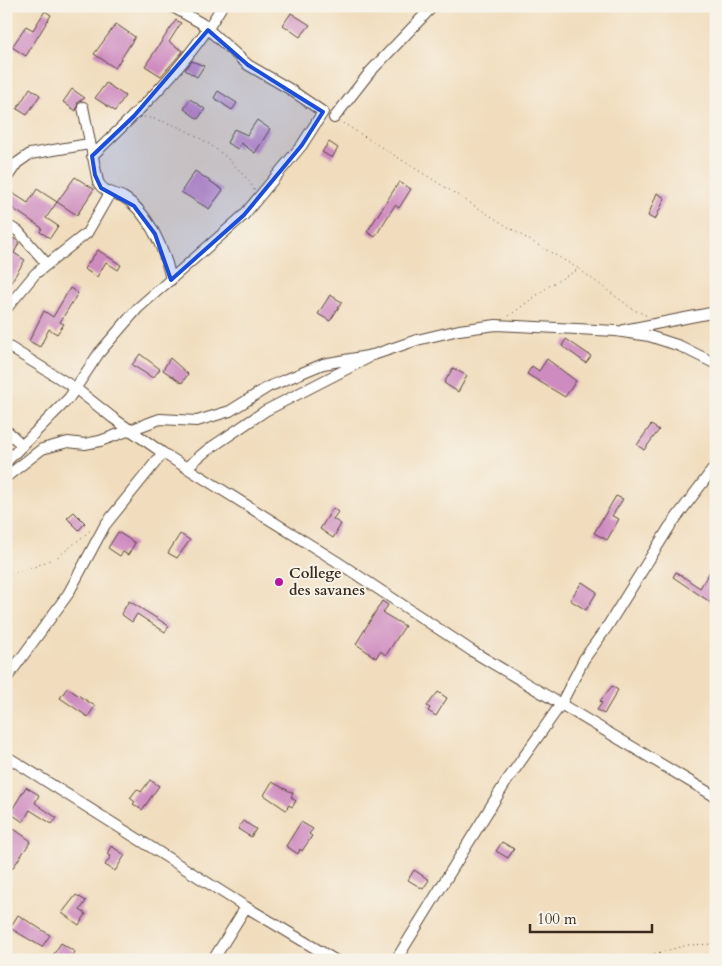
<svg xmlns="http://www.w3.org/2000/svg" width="722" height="966" font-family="Cardo,serif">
  <rect width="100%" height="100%" fill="#f7f3e8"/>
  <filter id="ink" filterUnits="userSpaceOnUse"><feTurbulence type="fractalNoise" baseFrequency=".02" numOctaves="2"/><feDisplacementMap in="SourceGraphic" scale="10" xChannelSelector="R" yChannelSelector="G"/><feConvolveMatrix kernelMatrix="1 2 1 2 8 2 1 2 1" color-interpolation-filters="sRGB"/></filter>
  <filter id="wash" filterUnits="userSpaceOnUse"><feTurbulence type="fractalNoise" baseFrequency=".0096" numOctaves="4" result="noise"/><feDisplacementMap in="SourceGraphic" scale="20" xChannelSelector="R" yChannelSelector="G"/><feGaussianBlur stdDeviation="1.12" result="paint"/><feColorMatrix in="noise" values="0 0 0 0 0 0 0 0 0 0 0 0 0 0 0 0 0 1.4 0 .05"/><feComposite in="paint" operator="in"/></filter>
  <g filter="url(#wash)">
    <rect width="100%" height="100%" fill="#f1ddbd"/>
    <g id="blocks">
      <path fill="#ce8bc0" d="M45 11 51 15 26 56 12 47 26 26 33 30Z
        M291 13 310 25 300 37 283 25Z
        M176 20 181 23 169 42 183 51 161 76 145 66Z
        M116 24 135 37 115 68 94 54Z
        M192 61 204 66 197 77 185 70Z
        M106 83 125 96 115 111 95 98Z
        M30 88 40 95 27 115 17 109Z
        M72 89 85 98 78 102 76 111 63 102Z
        M218 91 237 103 232 110 214 98Z
        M190 99 205 109 198 119 184 109Z
        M257 120 270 129 255 153 241 143 238 149 227 143 234 129 247 135Z
        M329 142 338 148 332 158 322 152Z
        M195 171 223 190 209 209 181 192Z
        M75 177 94 189 77 215 57 202Z
        M399 182 411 189 399 208 395 205 375 237 367 232Z
        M6 189 28 203 37 189 57 202 46 218 58 226 50 238 40 232 42 228 6 204Z
        M657 193 665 198 655 220 648 216Z
        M14 238 19 243 14 253 25 260 6 290V246L9 247Z
        M98 250 121 265 118 270 106 262 97 277 84 269Z
        M70 288 78 293 60 322 64 324 57 334 49 329 40 347 29 341 44 311 53 317Z
        M330 295 342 302 330 321 318 314Z
        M566 339 591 356 586 363 562 346Z
        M140 354 160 369 153 378 132 365Z
        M170 358 188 374 182 383 163 370Z
        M547 359 576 381 565 397 527 374 532 366 539 371Z
        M453 368 467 376 458 392 444 383Z
        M651 425 659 430 644 450 637 445Z
        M616 496 623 499 612 516 619 519 607 540 594 533Z
        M333 508 338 512 333 519 341 524 333 538 320 529Z
        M74 512 85 523 79 530 67 518Z
        M118 532 135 543 128 555 123 552 120 556 108 548Z
        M180 534 190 540 177 558 168 553Z
        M716 562V591L713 596 716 598V606L673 577 676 572 700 588Z
        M582 582 597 592 586 610 570 600Z
        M129 601 169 626 165 632 137 614 132 622 121 614Z
        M382 601 388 605 383 613 405 626 386 655 380 651 376 658 356 644Z
        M612 686 618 690 604 714 597 710 602 703 600 701Z
        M67 688 95 706 88 717 60 698Z
        M438 692 447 698 436 716 428 711 430 708 427 706Z
        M150 780 159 786 142 810 133 804 135 802 130 798 137 789 141 792Z
        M272 782 293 793 291 797 296 801 292 807 289 805 286 810 264 795Z
        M26 787 39 795 35 803 57 818 52 824 30 810 23 822 10 813Z
        M243 821 256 829 251 837 238 829Z
        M301 822 313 829 309 834 312 836 302 851 300 849 298 854 286 846Z
        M14 829 31 841 12 869 6 865V841Z
        M502 842 514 849 508 858 496 851Z
        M111 846 125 855 115 871 105 865 111 856 107 854Z
        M414 870 429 880 423 889 408 880Z
        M76 895 86 901 80 910 86 914 79 925 62 913Z
        M18 915 50 935 42 947 10 928Z
        M61 943 75 952 70 960H50Z"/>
    </g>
  </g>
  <g filter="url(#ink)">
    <use href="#blocks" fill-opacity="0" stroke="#564536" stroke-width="1"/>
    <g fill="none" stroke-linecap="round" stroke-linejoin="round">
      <defs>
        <path id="minor" d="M83 107 98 182C104 193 113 192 123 197 149 212 166 253 171 280
          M334 118 370 72 433 6
          M92 156C139 111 189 63 222 6
          M6 179 17 163 30 154 89 144
          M6 225 18 231 47 264
          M6 309 35 274 87 233 110 193
          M624 330 716 312
          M6 345 75 388 113 418 163 453 336 561 472 651 716 797
          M6 430 22 445
          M6 462 69 398 99 353 138 308 244 215 302 145 323 112 288 88 248 65 201 23 171 6
          M187 467 206 451 265 411 368 358
          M6 477 42 449 68 442 85 444 100 441 160 419 197 421 230 411 268 387 323 364 373 355 417 340 459 330 496 325 616 331 649 336 680 346 716 364
          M6 679 68 594 105 525 163 453
          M6 756 246 907 335 960
          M213 960 246 907
          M396 960 506 782 561 704 584 659 607 627 670 526 716 465"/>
      </defs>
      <use href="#minor" stroke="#564536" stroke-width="12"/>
      <path stroke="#564536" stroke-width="1" stroke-dasharray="1 4" stroke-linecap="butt" d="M144 117C181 123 215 144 240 171 245 177 251 182 254 190
        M343 123 521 235 579 269
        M509 316 552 284 579 269 634 310 648 316
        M6 575 34 567 59 556 91 530
        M630 960 688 945 716 944"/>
      <use href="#minor" stroke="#fff" stroke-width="10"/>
    </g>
  </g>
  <path fill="#1d4ed8" fill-opacity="0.2" stroke="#1d4ed8" stroke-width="4" stroke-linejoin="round" d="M208 30 248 65 323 112 302 145 244 215 171 280 155 234 134 206 101 188 95 175 92 156 134 116Z"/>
  <circle fill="#b5179e" stroke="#f7f3e8" stroke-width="2" cx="279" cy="582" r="5"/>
  <g text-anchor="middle" stroke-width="4" stroke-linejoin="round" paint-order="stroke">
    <g font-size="15" font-weight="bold" fill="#3b2a1e" stroke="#f7f3e8" text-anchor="start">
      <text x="289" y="578">College<tspan x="289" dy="17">des savanes</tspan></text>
    </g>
  </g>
  <rect width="722" height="966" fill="none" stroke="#f7f3e8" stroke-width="25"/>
  <path d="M530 924v8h122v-8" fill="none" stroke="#3b2a1e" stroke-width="2.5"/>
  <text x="537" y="924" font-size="15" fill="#3b2a1e" stroke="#f7f3e8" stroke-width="4" paint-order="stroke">100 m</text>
</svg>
